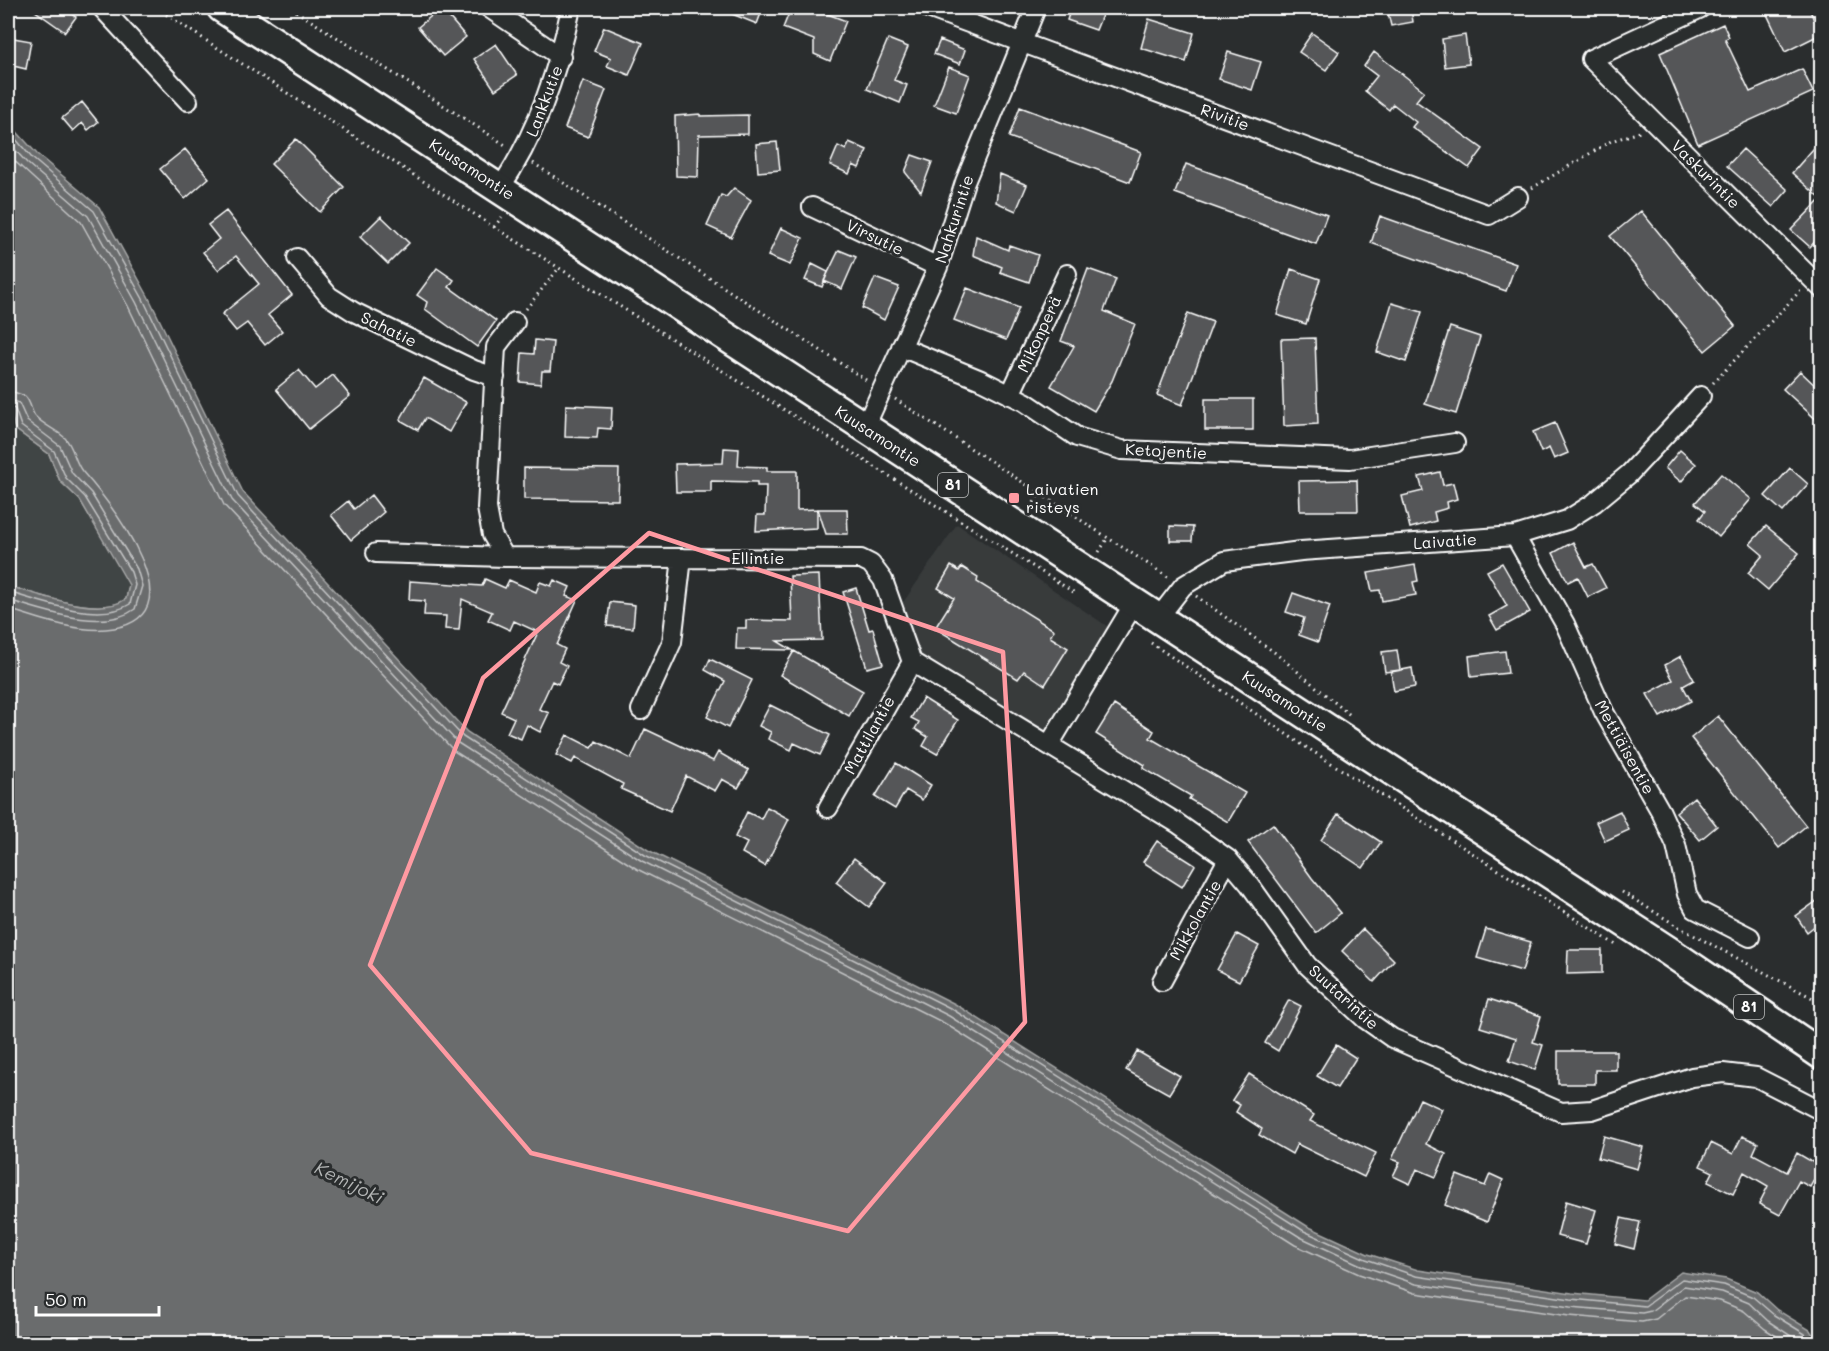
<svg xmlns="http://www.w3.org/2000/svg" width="1829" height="1351" font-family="Mali,sans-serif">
  <rect width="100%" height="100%" fill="#2a2d2e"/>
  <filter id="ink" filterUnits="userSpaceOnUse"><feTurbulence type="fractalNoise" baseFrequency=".0167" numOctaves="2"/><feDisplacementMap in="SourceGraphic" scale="12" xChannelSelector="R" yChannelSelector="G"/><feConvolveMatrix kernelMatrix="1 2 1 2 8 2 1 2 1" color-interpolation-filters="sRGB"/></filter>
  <g filter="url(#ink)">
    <path fill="#373a3b" d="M957 524 1126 639 1060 747 909 651 893 617Z"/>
    <path fill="#414445" stroke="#a0a2a2" stroke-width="1.5" d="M8 402 15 429 49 454 60 481 80 500 125 575 129 585 126 599C99 618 38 594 8 586Z"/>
    <path fill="#6a6c6d" stroke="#a6a7a7" stroke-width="1.5" d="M8 122 37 154 99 207 148 296 243 492 467 732 648 850 955 1004 1307 1226 1368 1254 1418 1270 1572 1293 1644 1300 1681 1272 1726 1279 1757 1292 1777 1310 1810 1330 1818 1343H8V586C38 594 99 618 126 599L129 585 80 500 60 481 49 454 15 429 8 402Z"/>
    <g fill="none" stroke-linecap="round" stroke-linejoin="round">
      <path stroke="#c3c4c5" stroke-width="1.5" d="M8 130 32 158 94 211 143 299 238 496 463 737 645 855 952 1009 1304 1231 1366 1259 1416 1276 1571 1299 1645 1306 1682 1279 1724 1285 1753 1297 1774 1315 1805 1334 1811 1344
        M8 142 27 163 88 216 136 302 232 500 458 743 642 861 949 1016 1300 1237 1363 1266 1416 1284 1570 1307 1642 1313 1651 1311 1684 1286 1722 1292 1749 1303 1768 1321 1803 1344
        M8 155 81 222 128 306 224 505 454 751 637 869 944 1023 1295 1245 1359 1274 1415 1293 1569 1316 1642 1322 1656 1319 1685 1296 1720 1301 1744 1311 1765 1329 1789 1344
        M8 390 25 396C31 402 31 411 35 416 43 425 57 430 65 438 74 447 74 461 82 471 111 504 204 620 106 629 74 632 38 618 8 609
        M8 399 19 403 27 421 60 446 72 473 91 493 137 569 142 586 135 609C103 633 43 610 8 600
        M8 406 15 409 21 426 54 451 66 478 85 497 131 572 135 585 130 604C100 624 40 601 8 592"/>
    </g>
    <path fill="#555758" stroke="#fff" stroke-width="1.5" d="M31 8H62L76 17 65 32Z
      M441 8 466 37 443 56 418 27Z
      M717 8H763L757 24Z
      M791 8H812L846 21 830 61 814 54V40L783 28Z
      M1071 8H1105L1096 30 1067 20Z
      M1764 8H1809L1814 20 1821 16V34L1785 52Z
      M1411 9 1413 22 1391 26 1388 13Z
      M1149 19 1194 33 1186 62 1141 48Z
      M1723 24 1729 37 1725 39 1750 92 1802 69 1813 92 1698 144 1660 53Z
      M604 27 643 43 629 75 607 66 611 58 594 51Z
      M1312 33 1339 52 1326 70 1299 52Z
      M1465 35 1469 64 1445 67 1442 39Z
      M8 37 31 41 26 69 9 65 11 56 8 55Z
      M888 39 908 47 894 80 907 85 900 103 867 89Z
      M940 40 965 50 960 64 934 54Z
      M496 44 517 75 495 90 474 59Z
      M1228 52 1261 62 1252 90 1219 79Z
      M1374 52 1424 91 1416 101 1483 149 1469 168 1412 127 1416 122 1393 104 1389 110 1365 91 1377 76 1364 66Z
      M949 67 970 75 956 113 934 105Z
      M583 81 606 90 588 137 565 128Z
      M82 102 98 122 88 130 82 123 73 131 62 118Z
      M1020 107 1141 152 1130 182 1009 137Z
      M700 114V116L748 115V134L699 135 698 177 676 176 675 116Z
      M296 139 344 187 320 212 271 164Z
      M1821 140V235L1810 247 1791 230 1821 199 1792 173Z
      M777 142 780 170 758 172 756 144Z
      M849 142 867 150 859 168 853 165 849 174 830 165 838 146 846 150Z
      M185 149 209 178 185 199 160 169Z
      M1743 149 1788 190 1773 207 1727 166Z
      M912 155 932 162 921 192 905 172Z
      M1186 164 1327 215 1316 244 1175 193Z
      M1000 174 1027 185 1016 211 996 202Z
      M734 188 751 200 731 237 707 226 721 195 726 197Z
      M226 211 292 295 268 315 282 331 265 345 247 323 236 331 222 314 259 284 236 256 218 270 203 252 219 239 208 225Z
      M1641 211 1735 326 1705 351 1610 236Z
      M381 216 409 243 388 264 360 237Z
      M1380 216 1516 264 1506 291 1371 243Z
      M781 228 803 238 790 265 768 256Z
      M976 236 1008 250 1009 245 1038 255 1029 282 1000 272 1002 267 973 255Z
      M839 250 856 257 842 289 824 281Z
      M812 264 828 272 822 287 805 280Z
      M437 268 454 280 449 287 496 321 477 347 425 309 427 302 417 295Z
      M1088 269 1116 279 1104 311 1135 324 1112 381 1094 411 1051 386 1074 346 1061 341Z
      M1291 269 1320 279 1306 324 1277 315Z
      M875 278 899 287 884 320 862 308Z
      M967 288 1019 308 1006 340 954 320Z
      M1392 303 1422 312 1406 362 1377 352Z
      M1188 313 1213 322 1182 405 1157 395Z
      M1450 327 1480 337 1456 414 1425 404Z
      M1315 338 1318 424 1284 426 1281 339Z
      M535 340 553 342 550 371H542L541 384 520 382 522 353 534 354Z
      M299 370 315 389 333 375 350 396 309 429 276 389Z
      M1800 371 1821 391V424L1783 389Z
      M424 378 466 402 449 432 425 418 418 430 400 420Z
      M1205 399H1253V430H1205Z
      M566 405 612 407 611 429 598 428 597 438 565 437Z
      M1555 423 1568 453 1554 459 1549 448 1541 452 1533 432Z
      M724 448 739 449 738 466 767 467V471H797V510L817 509V528L756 531 757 515H765L766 486H757V482L711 481V492H676L675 464 723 463Z
      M1680 450 1696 464 1681 482 1665 468Z
      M524 468 619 469 618 500 524 499Z
      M1790 468 1808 484 1783 512 1765 496Z
      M1440 472 1443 485 1453 483 1457 499 1447 502 1448 508 1434 512 1436 521 1410 528 1402 496 1423 491 1419 477Z
      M1721 474 1751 499 1719 537 1699 519 1705 511 1695 503Z
      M1357 480 1358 511H1300L1299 481Z
      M371 495 384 512 351 540 331 515 348 501 354 509Z
      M818 509H847L848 534H826Z
      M1170 526 1193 527 1192 541H1170Z
      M1766 526 1799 553 1768 590 1748 573 1763 555 1750 544Z
      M1573 542 1586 567 1593 564 1606 588 1588 597 1578 577 1568 582 1553 553Z
      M1502 563 1530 612 1497 630 1489 616 1507 606 1487 571Z
      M1415 565 1418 581 1413 582 1416 595 1382 601 1380 590 1372 591 1368 573Z
      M951 566 959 571 962 567 978 577 977 582 1054 630 1050 637 1068 648 1045 685 1024 671 1018 679 935 628 954 598 938 588Z
      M819 575 822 640 777 641 792 650 736 649 737 628H746V620L792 621 790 576Z
      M485 579 505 588 509 580 536 592 540 582 551 586 554 580 570 587 566 596 577 600 557 645 565 649 559 662 567 666 558 684 552 681 539 709 549 713 540 732 527 725 521 739 507 733 514 718 501 712 538 632 514 621 510 630 488 620 492 612 462 599 459 630 445 629 446 616 424 615 425 601 409 600 410 581 482 586Z
      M856 588 869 630 873 629 883 664 867 668 843 592Z
      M1293 593 1330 606 1318 642 1299 635 1304 618 1286 612Z
      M610 602 635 605 633 628 607 626Z
      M1397 650 1400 670 1385 672 1382 652Z
      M794 651 863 691 849 716 780 675Z
      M1505 651 1508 673 1471 677 1469 656Z
      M1681 656 1694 680 1683 686 1691 701 1660 717 1647 694 1673 680 1665 665Z
      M710 659 752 680 728 728 707 717 725 681 705 670Z
      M1412 668 1415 687 1394 691 1391 672Z
      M923 698 958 720 937 754 923 746 928 737 915 729 919 722 911 718Z
      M770 705 830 735 820 755 794 743 791 750 768 739 771 732 759 726Z
      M1114 705 1154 731 1150 738 1245 793 1228 822 1189 799 1191 796 1143 768 1145 765 1096 734Z
      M1718 716 1806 826 1779 848 1691 738Z
      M645 729 713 761 718 752 749 770 738 788 722 779 715 791 686 776 670 811 621 789 623 784 575 758 572 763 556 755 567 735 592 748 596 741 631 759Z
      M896 763 931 785 922 800 906 790 895 809 875 797Z
      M1694 797 1717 826 1700 840 1676 812Z
      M767 807 789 819 765 866 742 853 747 843 735 837 747 812 761 819Z
      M1620 811 1629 830 1605 841 1596 822Z
      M1338 814 1381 842 1363 868 1321 840Z
      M1273 824 1312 878 1341 913 1316 933 1248 842Z
      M1157 841 1195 865 1182 887 1143 862Z
      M854 858 887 883 869 907 836 882Z
      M1821 898V921L1807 932 1796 916Z
      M1363 929 1394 960 1374 982 1342 951Z
      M1486 929 1531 942 1522 971 1477 958Z
      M1237 934 1259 946 1239 981 1217 970Z
      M1568 950H1602V973L1567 974Z
      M1489 999 1541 1016 1533 1042 1543 1045 1535 1070 1509 1061 1516 1038 1480 1027Z
      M1289 1000 1301 1006 1278 1051 1265 1043Z
      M1336 1045 1356 1058 1337 1088 1317 1076Z
      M1137 1051 1180 1076 1169 1094 1126 1070Z
      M1558 1051H1616V1070H1595V1084H1558Z
      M1249 1074 1314 1115 1310 1121 1376 1153 1364 1177 1297 1144 1292 1154 1259 1135 1262 1129 1236 1112 1240 1105 1232 1100Z
      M1420 1099 1442 1109 1426 1144 1446 1154 1436 1177 1417 1169 1410 1184 1393 1176 1400 1162 1392 1159Z
      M1604 1136 1643 1147 1637 1169 1598 1158Z
      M1742 1136 1758 1143 1753 1154 1787 1172 1797 1153 1821 1167 1810 1187 1799 1181 1780 1215 1759 1204 1768 1186 1744 1172 1733 1194 1708 1182 1713 1172 1700 1166 1711 1143 1733 1154Z
      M1490 1174 1503 1180 1487 1222 1445 1205 1457 1175 1485 1186Z
      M1566 1201 1596 1210 1586 1244 1557 1236Z
      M1621 1218 1640 1222 1634 1249 1615 1244Z"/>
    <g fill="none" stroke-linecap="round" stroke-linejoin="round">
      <defs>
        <path id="street" d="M102 8 188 101
          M489 8 561 57
          M928 8 1489 215 1518 197
          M1701 8 1591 59 1822 289
          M500 188C537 134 558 71 571 8
          M812 207 938 267
          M297 258 329 296 354 312 474 370 495 377
          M901 347 981 380 1025 402 1077 437 1122 450 1350 459 1455 443
          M1010 395 1067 274
          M865 427 938 267 965 182 1036 8
          M1515 536 1565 624 1604 712 1661 812 1676 845 1687 894 1695 909 1750 937
          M376 553 505 557 861 559 871 564 883 580 912 662 1177 823 1228 859 1250 885 1307 965 1365 1019 1392 1038 1561 1112 1592 1110 1692 1077 1723 1073 1756 1077 1822 1111
          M505 557 492 535 487 508 496 347 515 322
          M1159 617 1183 586 1224 561 1301 551 1515 536 1567 520 1594 503 1629 474 1701 396
          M641 710 672 642 682 558
          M1049 745 1135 602
          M828 808 912 662
          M1162 981 1228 859"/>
        <path id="primary" d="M222 8 1667 950 1822 1055"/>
      </defs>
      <use href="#street" stroke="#fff" stroke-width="22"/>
      <use href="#primary" stroke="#fff" stroke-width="33"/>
      <path stroke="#fff" stroke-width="3" stroke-dasharray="1.5 4.5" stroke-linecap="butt" d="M156 8 494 227 1075 593
        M291 8 507 146
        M533 163 869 382
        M1532 188 1611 141 1640 132
        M494 227 502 217
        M526 309 559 268
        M1713 383 1801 290
        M895 399 1168 577
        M1031 508 1039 494
        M1099 552 1107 539
        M1196 596 1274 652 1350 715
        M1151 643 1295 740 1616 945
        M1622 892 1684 930 1822 1003"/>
      <use href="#street" stroke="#2a2d2e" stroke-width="18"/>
      <use href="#primary" stroke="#2a2d2e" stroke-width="28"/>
    </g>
  </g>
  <path fill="none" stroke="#ff9aa2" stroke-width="4.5" stroke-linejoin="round" d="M649 533 1003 652 1025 1022 848 1231 531 1153 370 965 483 678Z"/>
  <rect fill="#ff9aa2" stroke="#2a2d2e" stroke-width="2" x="1008" y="492" width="12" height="12" rx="3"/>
  <g text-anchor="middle" stroke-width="6" stroke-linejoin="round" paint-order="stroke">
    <g fill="#2a2d2e" stroke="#bfc0c0" stroke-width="1.5">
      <rect x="938" y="473" width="30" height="24" rx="4.5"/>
      <rect x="1734" y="995" width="30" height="24" rx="4.5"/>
    </g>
    <g font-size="15" font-weight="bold" fill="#fff">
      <text x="953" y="490">81</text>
      <text x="1749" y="1012">81</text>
    </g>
    <g font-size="16" fill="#fff" stroke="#2a2d2e">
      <text transform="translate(544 101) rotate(-69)" y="6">Lankkutie</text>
      <text transform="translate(1225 117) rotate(20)" y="6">Rivitie</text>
      <text transform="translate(472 169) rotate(33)" y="6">Kuusamontie</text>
      <text transform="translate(1706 174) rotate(45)" y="6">Vaskurintie</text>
      <text transform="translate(954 219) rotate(-72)" y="6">Nahkurintie</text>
      <text transform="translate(875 237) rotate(26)" y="6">Virsutie</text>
      <text transform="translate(389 329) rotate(26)" y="6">Sahatie</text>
      <text transform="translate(1039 334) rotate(-65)" y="6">Mikonperä</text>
      <text transform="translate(878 436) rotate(33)" y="6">Kuusamontie</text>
      <text transform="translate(1166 451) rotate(3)" y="6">Ketojentie</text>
      <text transform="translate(1445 541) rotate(-4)" y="6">Laivatie</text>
      <text x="758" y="564">Ellintie</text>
      <text transform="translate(1285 701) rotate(33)" y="6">Kuusamontie</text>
      <text transform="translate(869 735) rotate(-61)" y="6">Mattilantie</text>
      <text transform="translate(1625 747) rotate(61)" y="6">Mettiäisentie</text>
      <text transform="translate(1195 920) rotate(-61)" y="6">Mikkolantie</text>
      <text transform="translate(1344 997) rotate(42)" y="6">Suutarintie</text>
    </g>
    <g font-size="16" fill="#fff" stroke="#2a2d2e" text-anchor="start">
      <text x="1026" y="495">Laivatien<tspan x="1026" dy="18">risteys</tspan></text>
    </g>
    <g font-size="18" font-style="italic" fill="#b4b6b6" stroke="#2a2d2e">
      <text transform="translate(349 1183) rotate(26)" y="6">Kemijoki</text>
    </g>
  </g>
  <rect width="1829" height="1351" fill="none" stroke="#2a2d2e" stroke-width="30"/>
  <rect x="15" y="15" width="1799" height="1321" fill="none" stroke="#fff" stroke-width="2" filter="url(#ink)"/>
  <path d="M36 1306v9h123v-9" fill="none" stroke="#ffffff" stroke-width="3"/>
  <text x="45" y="1306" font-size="18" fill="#ffffff" stroke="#2a2d2e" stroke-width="4.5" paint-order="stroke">50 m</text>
</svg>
